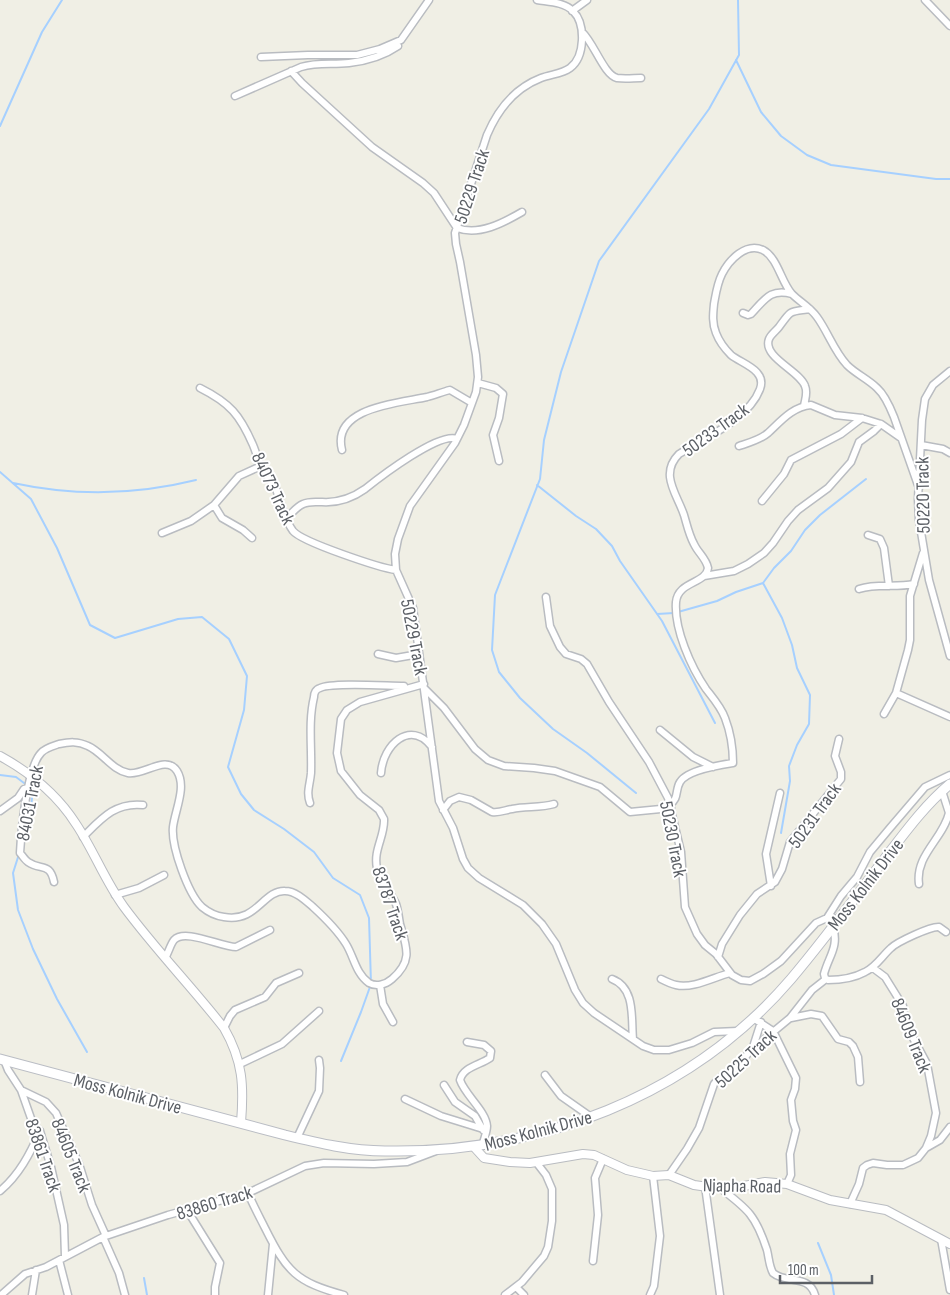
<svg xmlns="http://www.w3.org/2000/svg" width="950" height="1295" font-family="'Sofia Sans Condensed',sans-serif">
  <rect width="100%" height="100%" fill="#f0efe5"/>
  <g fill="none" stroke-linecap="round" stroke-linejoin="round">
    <path stroke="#a6d0ff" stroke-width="2" d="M736 60 761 112 781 136 807 155 831 165 936 179H950
      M0 126 42 32 62 0
      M0 472 31 499 57 548 90 625 115 638 178 619 202 617 229 639 247 676 244 710 228 767 241 794 254 810 284 829 314 852 333 878 360 895 369 918 371 984 361 1012 341 1061
      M13 483C73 496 136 495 196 480
      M537 485 576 516 596 529 612 546 620 561 662 621 715 723
      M763 583 782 618 792 645 797 668 810 695 809 724 797 745 789 766 790 781 781 833
      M678 612 717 601 736 592 763 583 774 568 791 551 805 530 820 515 866 479
      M657 614 674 613
      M0 775 16 777 24 783
      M636 793 587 753 553 729 520 698 499 672 492 650 495 595 540 479 544 440 561 372 599 261 709 109 739 55 738 0
      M23 843 29 828 33 788
      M19 854 13 873 18 910 33 949 57 999 87 1052
      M818 1243 831 1275 834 1295
      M144 1278 147 1295"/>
    <defs>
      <path id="minor" d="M537 0C549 2 564 2 573 11 586 24 585 57 570 68 562 74 551 74 541 78 515 88 498 109 487 135L455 233 456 244 460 262 476 355 478 377 476 392 464 425 455 443 410 506 398 539 395 554 396 570 413 608 439 801 453 828 463 859 468 868 479 878 523 905 542 924 556 944 575 990 583 1003 594 1013 643 1046 654 1050H669L692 1043 714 1032 738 1031
        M925 0 950 26
        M572 11 587 0
        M582 32C594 43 604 75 617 78 625 79 634 78 641 78
        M261 57 308 55H357L380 49 401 40 429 0
        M291 71 302 83 372 147 423 183 434 193 457 228C479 236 503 223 522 212
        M235 96 301 67C318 62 333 65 349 63 366 61 385 55 398 46
        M743 313 748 315 751 314C765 299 771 288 792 294
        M950 371 933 385 925 399 922 420 918 499 919 520 929 580 950 656
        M478 383 496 388 503 394 499 418 493 435 499 461
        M200 388C230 403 240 415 253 445 256 452 258 460 261 467 265 475 272 481 276 489 281 503 284 519 293 531 302 542 380 568 396 570
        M804 406C805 399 808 393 805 386 800 371 762 357 769 339 771 334 776 331 779 327 792 309 789 312 810 309
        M921 445 943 449 950 453
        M739 446C748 443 760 440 768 433 781 421 792 407 811 405L835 415 862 418 881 424 901 438
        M342 450C331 407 400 403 427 397 435 395 442 392 450 390L472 403
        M762 501 784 474 791 460 841 434 862 418
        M214 505 222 518 243 530 252 538
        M286 519C291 514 296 507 303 504 309 501 315 502 322 502 338 503 351 499 365 489 380 477 440 431 457 439
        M162 533 191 521 214 505 239 476 261 466
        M868 535 880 539 884 548 889 586
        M704 576 734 571 748 564 764 553 773 543 788 521 798 510 828 488 851 462 859 442 874 431 881 424
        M859 589C877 583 895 588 914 584
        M546 597 550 626 560 647 566 654 581 659 587 664 609 702 649 762 668 798 681 852 685 907 697 934 705 945 716 954 732 975 741 980 750 981 763 974 781 961 816 923 827 918 838 919
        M378 654 396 658 419 654
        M424 688 444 708 475 749 488 760 504 766 534 768 555 771 600 787 630 812 671 808
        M896 693 950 717
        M884 714 896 693 908 650 910 640V596L923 553
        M660 730 693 757 713 767
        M381 773C383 745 410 719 432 747
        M942 791 950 816
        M310 803C306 792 310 785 311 773 312 748 308 722 314 697 314 693 316 689 320 688 333 682 387 686 404 686
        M670 804C679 799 675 790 680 782 687 770 720 765 733 763 733 749 730 731 725 718 721 707 713 698 706 689 691 667 674 629 676 602 678 581 706 584 708 568 706 558 698 553 694 544 689 535 687 525 684 515 677 494 659 474 679 454 705 438 749 419 760 389 767 370 742 364 731 355 725 349 719 341 716 333 712 323 713 314 714 304 716 293 717 284 722 274 729 260 746 242 763 250 778 258 781 282 792 294 800 302 810 307 817 317 828 332 834 351 847 365 856 374 868 379 877 388 885 395 890 407 894 417L919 488
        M443 810 450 801 459 797 471 800 492 812C500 813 505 810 512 809 526 806 540 808 554 804
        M0 811 18 798 24 789 28 788
        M83 837C101 819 115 802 143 805
        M54 882C50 862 41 871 28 862 25 860 22 855 20 853 21 832 27 767 41 753 45 748 53 746 59 744 69 742 78 741 88 746 102 752 112 770 128 773 144 776 166 754 177 771 187 787 175 810 173 827 171 846 188 894 202 907 208 912 216 916 224 917 257 923 263 890 285 891 296 891 306 901 313 907 325 918 338 931 346 944 354 957 356 974 369 983 376 987 385 985 392 979 413 961 407 948 400 924 399 918 398 910 396 904 390 891 380 882 377 868 373 850 385 836 384 819L379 810 360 795 341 771 337 753 341 719 347 710 360 702 424 684
        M919 884C915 855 943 839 949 813
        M771 886 766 854 780 793
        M115 895 139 888 164 875
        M827 918 841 896 857 877 870 852 890 828 925 787 950 775
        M833 926C839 948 829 955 824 974L825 978 828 980C840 980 854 978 865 972 876 967 882 956 891 948 897 942 931 926 939 927L946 932
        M718 957 722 944 740 915 757 894 775 882 782 869 790 842 841 779V772L835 756 839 739
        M165 958C169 952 170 945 174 940 185 928 221 947 236 947L270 930
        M612 979C636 988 631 1019 633 1039
        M661 979C665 981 671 984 676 985 693 989 714 977 730 973
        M380 985 383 1004 393 1022
        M753 1018 773 1031 796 1078 795 1089 791 1100 793 1121 796 1130 790 1154 791 1175 787 1184
        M791 1018 811 1014 822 1016 838 1039 849 1042 853 1046 858 1057 860 1082
        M224 1028 230 1016 235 1010 265 997 276 983 299 973
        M467 1042 484 1045 491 1051 490 1058C480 1065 463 1067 460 1080 465 1095 486 1111 487 1126 487 1132 484 1139 482 1146
        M753 1047 761 1022
        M4 1060 8 1070 21 1090 33 1124 40 1131 51 1167 64 1225 65 1256
        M240 1064 282 1044 319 1011
        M545 1075 561 1096 591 1117
        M444 1085 455 1102 475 1116 483 1130
        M21 1090 46 1102 56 1113 79 1164 92 1205 106 1236
        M405 1099 441 1116 483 1129
        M297 1138 319 1091 320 1068 319 1060
        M926 1148 940 1140 950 1127
        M669 1175 687 1149 699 1128 714 1084 718 1079 739 1066 749 1052 790 1018 812 990 826 979
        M705 1186 720 1295
        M720 1188C748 1209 756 1216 767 1250 769 1258 769 1266 773 1273 786 1284 809 1274 815 1295
        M0 1191C19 1175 30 1154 40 1131
        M248 1193C253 1205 259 1216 265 1228 287 1272 296 1282 344 1295
        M850 1204 859 1184 863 1168 867 1165 873 1163 887 1165H903L918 1158 926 1148 931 1136 936 1113 927 1064 905 1023 903 1006 885 977 873 968
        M187 1210 220 1263 215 1287V1295
        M103 1237 119 1273 125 1295
        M941 1239 950 1290
        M59 1260 68 1295
        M593 1261 598 1215 595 1178 603 1159
        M516 1287 524 1295
        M1 1295 25 1274 46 1267 103 1237 168 1215 248 1193 305 1166 324 1163 374 1164 407 1162 436 1151
        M32 1295 36 1270
        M268 1295 273 1244
        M505 1295 522 1282 544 1256 548 1247 552 1221V1189L546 1175 536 1162
        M650 1295 654 1286 660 1236 653 1176"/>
      <path id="tertiary" d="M0 756C31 773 57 794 76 824 94 851 105 881 124 907 155 949 192 987 224 1028 243 1061 244 1086 241 1123
        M474 1147 484 1158 510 1162 530 1163 583 1154 594 1155 627 1170 653 1176 669 1175 694 1185 715 1188 739 1187 765 1182 787 1184 830 1200 886 1210 950 1244"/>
      <path id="secondary" d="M0 1059 285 1135C318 1143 351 1151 385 1151 538 1154 690 1097 791 979 824 940 855 898 886 857 906 831 925 805 950 784"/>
    </defs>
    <use href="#minor" stroke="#b9bcc1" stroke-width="9"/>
    <use href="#tertiary" stroke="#b9bcc1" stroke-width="10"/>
    <use href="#secondary" stroke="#babdc4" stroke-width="11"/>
    <use href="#minor" stroke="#fff" stroke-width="6"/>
    <use href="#tertiary" stroke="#fff" stroke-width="8"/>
    <use href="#secondary" stroke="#fff" stroke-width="9"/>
  </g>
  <g text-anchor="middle" stroke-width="4" stroke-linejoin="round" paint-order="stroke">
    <g font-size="19" fill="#5c6066" stroke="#fff">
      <text transform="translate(471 186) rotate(-72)" y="7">50229 Track</text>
      <text transform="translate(715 429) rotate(-36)" y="7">50233 Track</text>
      <text transform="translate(274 488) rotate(65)" y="7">84073 Track</text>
      <text transform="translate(922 495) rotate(-91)" y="7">50220 Track</text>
      <text transform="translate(415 637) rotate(79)" y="7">50229 Track</text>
      <text transform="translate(29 803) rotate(-79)" y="7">84031 Track</text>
      <text transform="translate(814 815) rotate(-54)" y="7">50231 Track</text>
      <text transform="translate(674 839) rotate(79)" y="7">50230 Track</text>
      <text transform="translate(865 884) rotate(-52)" y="7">Moss Kolnik Drive</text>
      <text transform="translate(391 903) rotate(71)" y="7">83787 Track</text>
      <text transform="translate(912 1035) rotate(68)" y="7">84609 Track</text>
      <text transform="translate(745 1058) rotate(-43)" y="7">50225 Track</text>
      <text transform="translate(128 1093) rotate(15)" y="7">Moss Kolnik Drive</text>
      <text transform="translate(538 1130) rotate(-15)" y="7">Moss Kolnik Drive</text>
      <text transform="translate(44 1155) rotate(71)" y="7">83861 Track</text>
      <text transform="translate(72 1155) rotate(68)" y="7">84605 Track</text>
      <text transform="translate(742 1185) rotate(1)" y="7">Njapha Road</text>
      <text transform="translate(214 1202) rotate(-17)" y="7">83860 Track</text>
    </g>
  </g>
  <path d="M780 1275v8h92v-8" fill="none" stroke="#5c6066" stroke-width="2.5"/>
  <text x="788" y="1275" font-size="15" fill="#5c6066" stroke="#ffffff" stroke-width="4" paint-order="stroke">100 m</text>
</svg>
